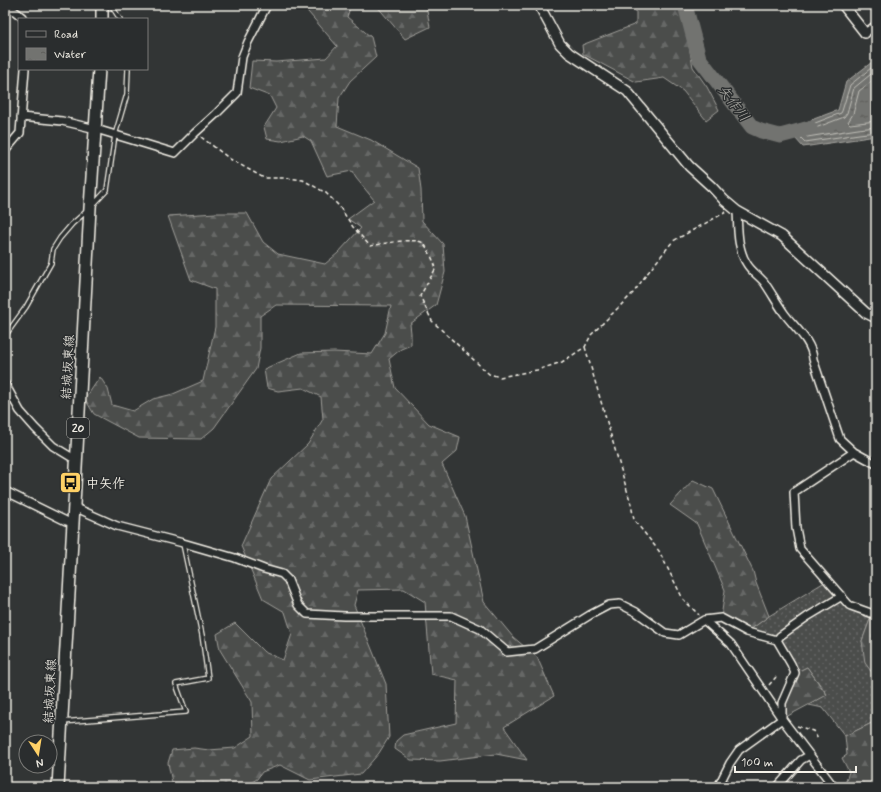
<svg xmlns="http://www.w3.org/2000/svg" width="881" height="792" font-family="Mynerve,'Klee One',sans-serif">
  <defs>
    <pattern id="grass-dots" width="8" height="8" patternUnits="userSpaceOnUse"><rect width="8" height="8" fill="#4b4d4c"/><path d="M2 2h.1M6 6h.1" fill="none" stroke="#666766" stroke-width="1.8" stroke-linecap="round"/></pattern>
    <pattern id="forest-firs" width="22" height="20" patternUnits="userSpaceOnUse"><rect width="22" height="20" fill="#4b4d4c"/><path d="M5 1l3.5 6h-7zM16 11l3.5 6h-7z" fill="#666766"/></pattern>
    <pattern id="water-ripples" width="26" height="14" patternUnits="userSpaceOnUse"><rect width="26" height="14" fill="#727370"/><path d="M2 4q2-2 4 0t4 0M15 11q2-2 4 0t4 0" fill="none" stroke="#5e5e5b"/></pattern>
  </defs>
  <rect width="100%" height="100%" fill="#323535"/>
  <filter id="ink" filterUnits="userSpaceOnUse"><feTurbulence type="fractalNoise" baseFrequency=".025" numOctaves="2"/><feDisplacementMap in="SourceGraphic" scale="8" xChannelSelector="R" yChannelSelector="G"/><feConvolveMatrix kernelMatrix="1 2 1 2 8 2 1 2 1" color-interpolation-filters="sRGB"/></filter>
  <g filter="url(#ink)">
    <path fill="url(#grass-dots)" stroke="#a09f9a" d="M828 580 851 606 872 614 862 641 876 678V721L845 736 823 708 809 705 827 694 807 667 795 673 777 640 747 632 769 616Z"/>
    <path fill="url(#forest-firs)" stroke="#a09f9a" d="M304 5H353H351L347 17 371 37 376 57 350 81 339 98 337 126 371 140 418 168 421 190 422 221 443 244 445 272 436 305 410 324 411 333V345L401 349 389 359 395 388 429 424 460 437 457 451 442 464 465 516 484 602 513 637 537 657 554 696 504 727 527 760 496 754 440 761 411 760 395 749 396 741 403 735 456 723 457 680 431 674 425 602 404 589 358 590 354 605 386 684 389 737 379 753 361 774 310 780 280 765 262 772 257 779 244 787H173L168 763 172 750 194 748 209 750 235 748 253 736 252 702 220 650 217 634 235 623 264 652 283 660 292 634 285 612 263 599 241 546 271 479 308 444 323 419 321 397 303 388 278 391 267 388 264 369 301 353 334 352 372 354 385 333 391 306 276 305 260 316V348L256 369 214 428 201 439 139 438 94 414 85 399 100 377 108 389 112 405 133 411 153 399 173 394 203 381 215 327V289L191 280 168 216 216 213H247L263 242 278 254 325 264 338 253 361 228 348 219 374 200 356 178 352 171 327 176 311 141 303 136 281 141 267 139 264 127 276 108 270 96 249 88 252 61 276 62 326 58 337 46 303 6Z
      M376 5H426L430 27 405 39Z
      M636 5H681L693 67 707 87 719 110 706 120 683 91 664 78 636 82 583 54 582 45 636 24Z
      M693 480 713 489 753 571 756 583 769 616 747 632 721 618 725 590 697 524 670 505Z
      M872 614 876 615V678L865 663 862 641Z
      M807 667 827 695 782 719V703L795 673Z
      M876 721V787H847L846 781 849 772 842 758 847 755 845 736Z"/>
    <path fill="url(#water-ripples)" stroke="#a6a5a0" d="M876 59V136L803 147 787 129 838 110 846 82Z"/>
    <g fill="none" stroke-linecap="round" stroke-linejoin="round">
      <path stroke="#c0bfb8" stroke-width="1" d="M876 64 850 85 842 111 841 113 797 130 795 132 805 142 859 134 876 132
        M876 70 854 88 847 113 844 117 805 132 804 134 807 137 858 129 876 127
        M876 78 859 91 853 114 848 122 850 124 876 121"/>
      <path stroke="#727370" stroke-width="15" d="M685 5 699 58 752 127 761 131 780 136 810 128"/>
      <defs>
        <path id="service" d="M111 5 120 19
          M94 204 107 190 115 135 127 94 128 69
          M5 336 26 307 51 263 53 249 60 238 72 224 88 210
          M62 722 186 712 176 684 208 678 202 635 183 544"/>
        <path id="minor" d="M7 5 22 17 23 19
          M865 33 876 25
          M21 117 62 121 96 129 175 153 195 133 216 114 237 93 242 57 248 42 267 5
          M5 151 20 133 25 69
          M737 211C738 228 737 249 747 264 751 271 759 276 764 282 771 292 777 303 784 313 794 327 812 341 813 359L840 439 854 452 876 464
          M5 384 20 411 35 428 53 446 76 460
          M854 452 794 492 796 528 800 549 849 605 851 606 876 615
          M5 491 66 521 73 523
          M74 507 117 526 183 543 235 558 264 569 282 574 288 580 298 605 307 614 344 616H451L480 629 507 652 535 649 590 615 609 605 620 604 636 612 665 633 679 635 704 620 721 618 747 632 777 640
          M704 620 731 644 782 719 834 787
          M782 719V703L795 673 791 664 777 640 780 636 807 617 842 596
          M718 787 730 763 739 750 782 719
          M778 787V786L801 760 810 755"/>
        <path id="tertiary" d="M539 5 560 44 569 53 578 59 627 91 689 166 712 187 724 200 737 211 782 236 866 313 876 318
          M843 5 865 33"/>
        <path id="primary" d="M102 19V5
          M58 787 73 523 90 208 99 69"/>
      </defs>
      <use href="#service" stroke="#f4f1e8" stroke-width="6"/>
      <use href="#minor" stroke="#f4f1e8" stroke-width="10"/>
      <use href="#tertiary" stroke="#f4f1e8" stroke-width="12"/>
      <use href="#primary" stroke="#f4f1e8" stroke-width="14"/>
      <path stroke="#f4f1e8" stroke-width="1.5" stroke-dasharray="4 3" stroke-linecap="butt" d="M201 137 230 159 264 178H287L303 180 326 193 339 206 353 227 370 246C381 244 415 237 423 243 427 246 434 262 436 268L420 296 432 321 489 374 500 377 537 370 562 362 585 347 591 335 634 292 646 275 673 241 726 212
        M585 347 631 504 634 520 659 551 683 599 699 615
        M769 685 776 677
        M797 726 813 731 818 739"/>
      <use href="#service" stroke="#2a2d2e" stroke-width="3.5"/>
      <use href="#minor" stroke="#2a2d2e" stroke-width="7"/>
      <use href="#tertiary" stroke="#2a2d2e" stroke-width="9"/>
      <use href="#primary" stroke="#2a2d2e" stroke-width="11"/>
    </g>
  </g>
  <defs>
    <symbol id="bus-square" viewBox="-11 -11 22 22"><rect x="-9" y="-9" width="18" height="18" rx="4" fill="#ffd166" stroke="#2a2d2e"/><path d="M-5-6H5V4H4V6H2V4H-2V6H-4V4H-5ZM-3.5-4V0h7V-4ZM-3.5 1.2v1.5H-2V1.2ZM2 1.2v1.5H3.5V1.2Z" fill="#111"/></symbol>
  </defs>
  <g fill-rule="evenodd">
    <use href="#bus-square" x="58" y="470" width="25" height="25"/>
  </g>
  <g text-anchor="middle" stroke-width="3" stroke-linejoin="round" paint-order="stroke">
    <rect fill="#2a2d2e" stroke="#b7b6b0" stroke-width="1" x="67" y="418" width="22" height="20" rx="3"/>
    <g font-size="12" font-weight="bold" fill="#f4f1e8">
      <text x="78" y="432">20</text>
    </g>
    <g font-size="13" fill="#f4f1e8" stroke="#2a2d2e">
      <text transform="translate(67 367) rotate(-87)" y="5">結城坂東線</text>
      <text transform="translate(49 691) rotate(-87)" y="5">結城坂東線</text>
    </g>
    <g font-size="13" font-weight="bold" fill="#f4f1e8" stroke="#2a2d2e" text-anchor="start">
      <text x="86" y="488">中矢作</text>
    </g>
    <g font-size="14" font-style="italic" fill="#b3b2ac" stroke="#2a2d2e">
      <text transform="translate(734 103) rotate(52)" y="5">矢作川</text>
    </g>
  </g>
  <rect width="881" height="792" fill="none" stroke="#2a2d2e" stroke-width="20"/>
  <rect x="10" y="10" width="861" height="772" fill="none" stroke="#f4f1e8" stroke-width="1.5" filter="url(#ink)"/>
  <rect x="18" y="18" width="130" height="52" fill="#2a2d2e" stroke="#7b7b78"/>
  <rect x="26" y="31" width="20" height="6" fill="#2a2d2e" stroke="#7b7b78"/>
  <text x="54" y="38" font-size="12" fill="#f4f1e8">Road</text>
  <rect x="26" y="48" width="20" height="12" fill="url(#water-ripples)" stroke="#7b7b78"/>
  <text x="54" y="58" font-size="12" fill="#f4f1e8">Water</text>
  <g transform="translate(38 754) rotate(168)"><circle r="19" fill="#2a2d2e" stroke="#7b7b78"/>
  <path d="M0-3L7 15L0 10L-7 15Z" fill="#ffd166"/>
  <text y="-6" font-size="11" font-weight="bold" text-anchor="middle" fill="#f4f1e8">N</text>
  </g>
  <path d="M735 766v6h121v-6" fill="none" stroke="#f4f1e8" stroke-width="2"/>
  <text x="741" y="766" font-size="12" fill="#f4f1e8" stroke="#2a2d2e" stroke-width="3" paint-order="stroke">100 m</text>
</svg>
